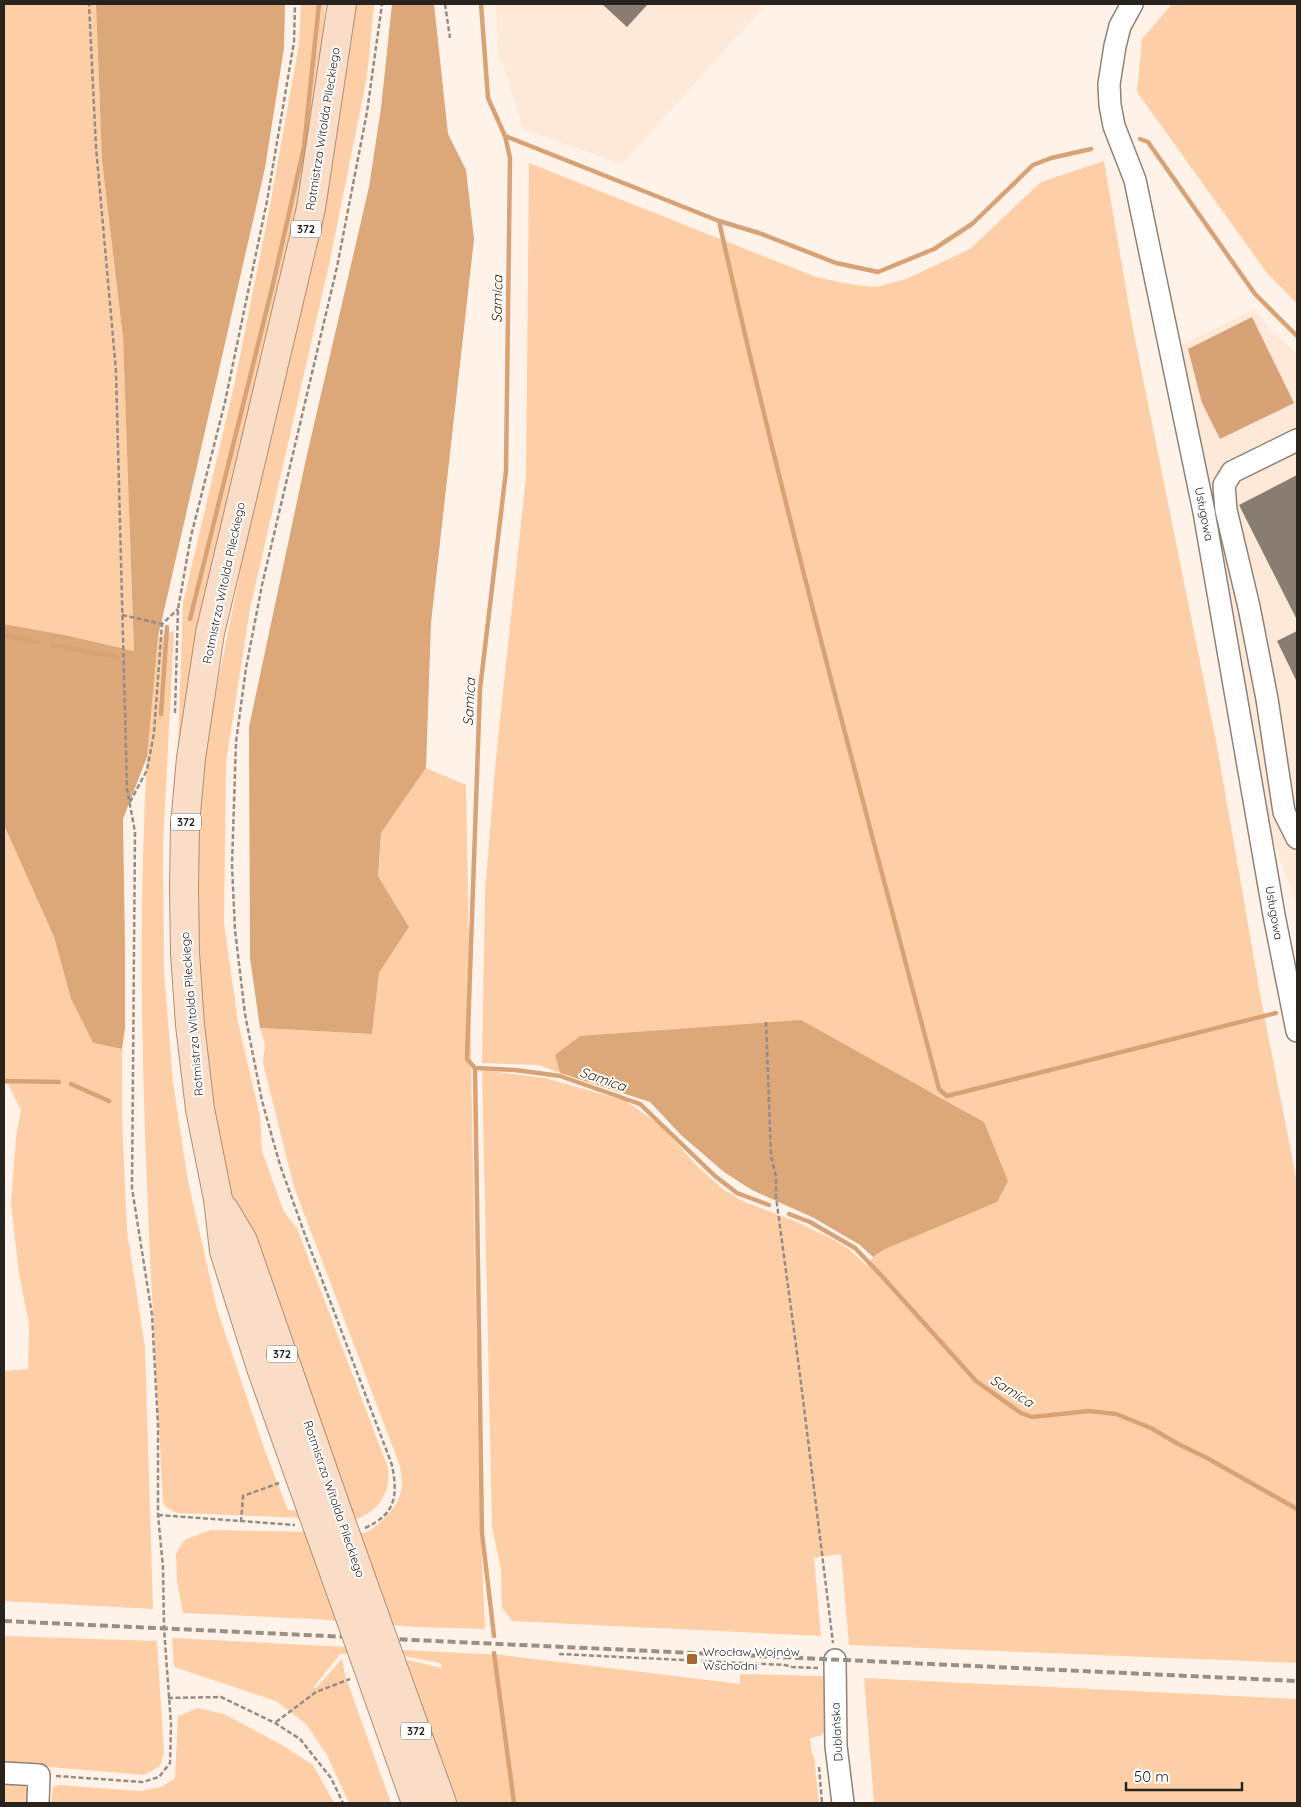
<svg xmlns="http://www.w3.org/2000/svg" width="1301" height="1807" font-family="Quicksand,sans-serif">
  <rect width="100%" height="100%" fill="#fff3e9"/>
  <path fill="#fee8d7" d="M496 4H766L622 164 523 129 503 63 498 57Z
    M1255 309 1269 328 1297 354V907L1273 838 1232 613 1194 430 1179 346Z"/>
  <path fill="#fecfa7" d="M4 4H96L102 161 123 338 134 651 65 635 4 624Z
    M301 4H325L323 55 302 205 176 801 183 603 234 386 269 211 299 44Z
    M352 4H374L367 77 329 265 250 609 226 762 224 923 238 1022 260 1116 262 1151 284 1212 297 1228 388 1468C391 1494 378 1512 354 1520L177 1513 167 1508 163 1503C150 1255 133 1007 147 758 149 718 154 677 158 637L174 631 163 845 164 971 173 1083 188 1181 217 1309 265 1451 288 1510 351 1513 231 1198 212 1130 200 1034 194 871 204 750 258 484 322 223 348 64Z
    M1172 4H1297V304L1267 273 1137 92 1142 39Z
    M1104 161 1132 324 1217 746 1261 999 1297 1182V1663L849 1645 841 1554 814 1558 821 1636 512 1621 502 1608 501 1569 492 1527 482 1070 545 1078 626 1101 660 1125 698 1167 724 1190 745 1202 797 1222 830 1238 849 1249 867 1266 873 1257 883 1250 996 1202 984 1122 933 1093 555 1055 560 1073 539 1065 482 1063 485 892 496 757 526 476 529 163 816 277 854 285 876 287 906 279 970 249 1041 182Z
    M426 768 466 785 479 1486 485 1629 416 1627 313 1619 183 1613 177 1581 176 1554 181 1545 186 1539 211 1530 365 1533C381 1524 400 1506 402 1486 402 1479 401 1472 400 1466L294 1187 263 1063 265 1044 260 1028 372 1034 379 973 409 927 378 876 381 833Z
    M4 825 54 937 71 999 93 1043 122 1049V1118L127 1231 145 1347 153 1609 4 1601V1371L28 1369 29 1324 19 1274 11 1204 16 1137 21 1110 8 1084H4Z
    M4 1636 157 1641 164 1753 160 1766 144 1775 4 1763Z
    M172 1638 502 1655 740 1684V1674L824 1676V1733L819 1736 810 1738 812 1754 814 1756 819 1803H454L404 1659 442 1668 440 1663 403 1656 340 1654 313 1688H316L342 1659 345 1675 391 1803H349L327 1755 306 1724 276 1701 174 1667Z
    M864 1678 1297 1699V1803H874Z
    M198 1708 224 1714 282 1745 313 1765 334 1803H51L53 1787 60 1785 140 1791 161 1787 175 1778 178 1716Z
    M4 1781 26 1783 32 1793V1803H4Z"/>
  <path fill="#dca779" d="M96 4H285L284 48 265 168 158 637 147 757 123 819 125 950V1028L122 1049 93 1043 71 999 54 937 4 825V624L65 635 134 651 123 338 102 161Z
    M392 4H434L448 134 466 170 474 239 431 623 426 768 381 833 378 876 409 927 379 973 372 1034 260 1028 250 958 249 727 306 459 369 187 381 108Z
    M801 1020 984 1122 1008 1181 997 1202 883 1250 873 1257 860 1245 814 1218 752 1190 724 1172 681 1135 650 1102 560 1073 555 1055 580 1036Z"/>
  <path fill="#d7a275" d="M1252 317 1294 403 1220 439 1202 403 1188 349Z"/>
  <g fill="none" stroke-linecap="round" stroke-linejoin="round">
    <path stroke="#d7a275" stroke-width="4.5" d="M481 4 488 98 505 136 510 158 506 471 480 689 467 1059 475 1068 515 1070 560 1076 640 1104 715 1176 737 1193 769 1205
      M505 136 719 221 759 233 836 263 878 272 934 249 972 224 1033 165 1051 158 1091 149
      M1140 139 1148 142 1255 294 1297 336
      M719 221C784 512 863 800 939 1089L947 1096 1276 1013
      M190 619 273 284 304 147 319 4
      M4 635 38 642
      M52 645 117 657
      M161 714 167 627
      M475 1068 482 1533 494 1636
      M4 1081 59 1082
      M71 1084 109 1101
      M789 1214 810 1222 855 1248 879 1273 976 1381 1021 1413 1032 1417 1089 1411 1116 1414 1151 1428 1178 1444 1207 1458 1297 1509
      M494 1653 514 1803"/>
  </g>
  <path fill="#897c71" d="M602 4H648L627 27Z
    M1297 475V620L1239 505Z
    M1297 631V682L1277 641Z"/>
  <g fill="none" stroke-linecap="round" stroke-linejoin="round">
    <defs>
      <path id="minor" d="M1132 4 1120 26 1115 46 1109 84 1110 105 1114 126 1135 180 1204 512 1274 915 1297 1031
        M1297 440 1232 472 1224 485 1226 510 1249 607 1267 699 1284 812 1297 838
        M835 1660 836 1746 843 1803
        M4 1773 39 1775 38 1803"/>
      <path id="major" d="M224 1209 243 1241 338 1513
        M312 1511 261 1368 224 1251 218 1199 200 1109 190 1025 185 953 184 888 185 825 191 758 210 633 311 208 342 4
        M365 1659 416 1803
        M390 1659 442 1803"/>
    </defs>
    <use href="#minor" stroke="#8f8277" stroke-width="24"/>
    <use href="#major" stroke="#ae8e74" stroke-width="30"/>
    <path stroke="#958c85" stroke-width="2.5" stroke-dasharray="5 2.5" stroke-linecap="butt" d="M445 4 450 38
      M122 615 162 624
      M175 713 178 609 191 536 225 402 267 201 294 42 295 4
      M130 802 147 770 154 733 162 624 178 609
      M766 1022 771 1156 776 1177V1197L800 1375 833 1643
      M158 1515 295 1525
      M241 1522 243 1496 279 1483
      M365 1528C396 1514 398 1496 392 1465L304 1232 280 1165 262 1101 245 1014 235 930 232 865 236 742 246 668 262 585 337 267 367 112 382 4
      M559 1654 785 1665 792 1667 818 1668
      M168 1698 221 1697 275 1723 300 1739 331 1778 343 1803
      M276 1722 316 1692 350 1679
      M819 1767 822 1803
      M56 1776 143 1782 159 1777 170 1763 171 1724 164 1628 163 1567 158 1515V1425L152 1315 132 1188 135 832 127 789 116 371 96 147 89 4"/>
    <use href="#minor" stroke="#fff" stroke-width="21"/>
    <use href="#major" stroke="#f9ddc7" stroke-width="28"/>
    <path stroke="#988f88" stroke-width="4" stroke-dasharray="8 4" stroke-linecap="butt" d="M4 1621 1297 1681"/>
    <defs>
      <path id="major-bridge" d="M312 1511 365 1659
        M338 1513 390 1659"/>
    </defs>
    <use href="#major-bridge" stroke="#ae8e74" stroke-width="30" stroke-linecap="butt"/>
    <use href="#major-bridge" stroke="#f9ddc7" stroke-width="28"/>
  </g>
  <rect fill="#a6682d" stroke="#fff" stroke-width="2" x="686" y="1653" width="12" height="12" rx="2.5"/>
  <g text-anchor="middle" stroke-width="4" stroke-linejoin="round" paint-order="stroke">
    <g fill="#fff" stroke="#696562" stroke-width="1">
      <rect x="291" y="220.5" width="30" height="17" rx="4"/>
      <rect x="171" y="813.5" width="30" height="17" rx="4"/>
      <rect x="267" y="1345.5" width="30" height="17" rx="4"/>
      <rect x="401" y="1722.5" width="30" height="17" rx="4"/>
    </g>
    <g font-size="11" font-weight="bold" fill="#29231f">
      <text x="306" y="233">372</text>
      <text x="186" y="826">372</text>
      <text x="282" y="1358">372</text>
      <text x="416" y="1735">372</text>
    </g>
    <g font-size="12" fill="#29231f" stroke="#fff">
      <text transform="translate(323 129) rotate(-81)" y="4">Rotmistrza Witolda Pileckiego</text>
      <text transform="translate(1204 514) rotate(79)" y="4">Usługowa</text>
      <text transform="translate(224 583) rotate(-78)" y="4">Rotmistrza Witolda Pileckiego</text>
      <text transform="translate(1274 913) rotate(80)" y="4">Usługowa</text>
      <text transform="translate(192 1014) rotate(-95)" y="4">Rotmistrza Witolda Pileckiego</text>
      <text transform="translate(334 1499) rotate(71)" y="4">Rotmistrza Witolda Pileckiego</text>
      <text transform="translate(837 1732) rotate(-93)" y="4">Dublańska</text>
    </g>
    <g font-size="12" fill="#29231f" stroke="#fff" text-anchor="start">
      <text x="703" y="1656">Wrocław Wojnów<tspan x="703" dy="14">Wschodni</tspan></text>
    </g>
    <g font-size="14" font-style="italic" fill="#472500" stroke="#fff">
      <text transform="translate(497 299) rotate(-89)" y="5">Samica</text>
      <text transform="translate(469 702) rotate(-87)" y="5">Samica</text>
      <text transform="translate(603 1079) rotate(19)" y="5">Samica</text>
      <text transform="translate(1012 1391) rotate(32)" y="5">Samica</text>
    </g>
  </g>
  <rect width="1301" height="1807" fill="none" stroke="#29231f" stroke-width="10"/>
  <path d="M1126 1782v8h116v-8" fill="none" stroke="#29231f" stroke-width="2.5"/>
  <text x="1134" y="1782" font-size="15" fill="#29231f" stroke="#ffffff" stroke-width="4" paint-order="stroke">50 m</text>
</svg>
